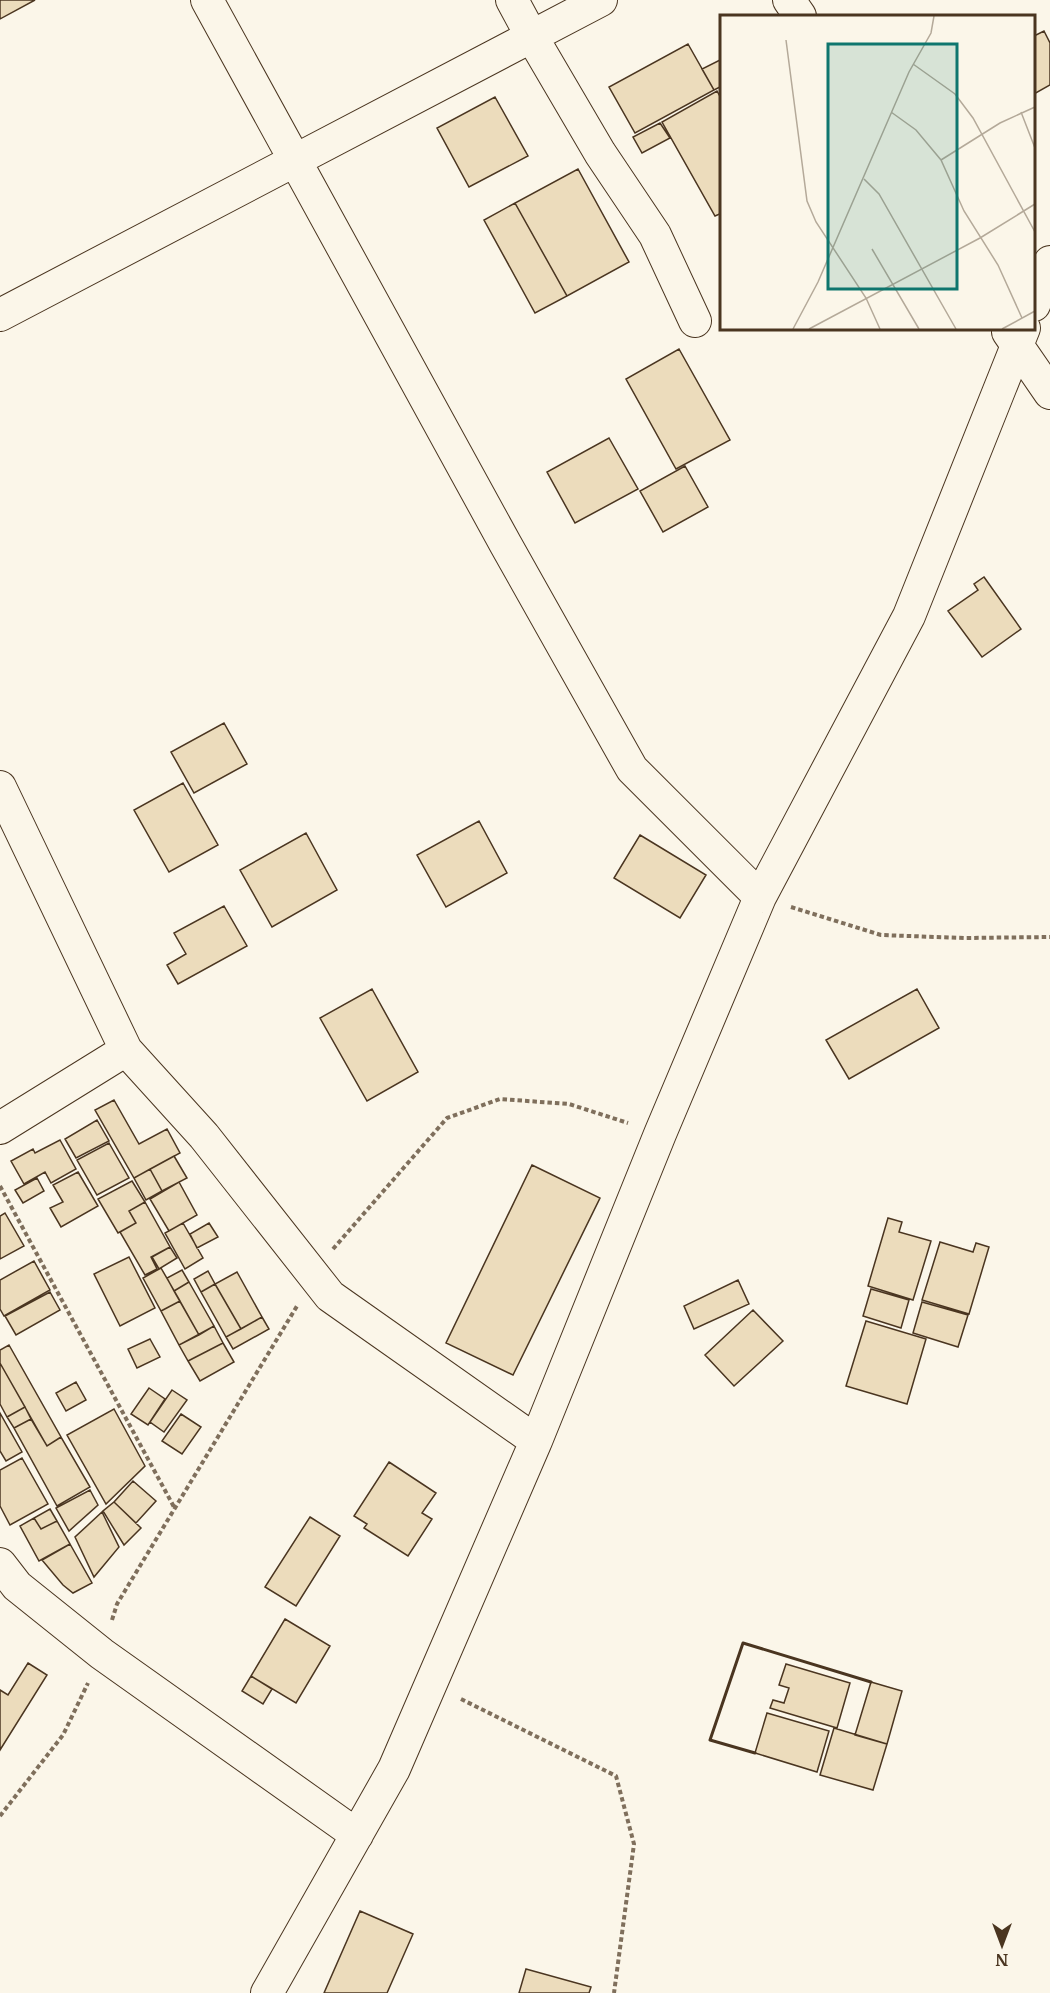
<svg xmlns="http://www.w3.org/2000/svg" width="1050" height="1993" font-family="Merriweather,serif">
  <rect width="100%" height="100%" fill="#fbf6e9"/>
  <path fill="#ecdcbc" stroke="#4a3520" stroke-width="1.5" d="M0 0H35L0 19Z
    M1044 31 1050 43V85L1034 94V36Z
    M688 44 714 90 635 133 609 87Z
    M722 59V86L714 90 702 69Z
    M717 91 722 100V213L715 216 662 122Z
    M495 97 528 156 469 187 437 128Z
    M660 123 670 138 642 153 633 137Z
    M578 169 629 262 567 296 515 203Z
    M515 203 567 296 535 313 484 220Z
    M679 349 730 440 676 469 626 379Z
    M609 438 638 489 575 523 547 472Z
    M685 466 708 507 663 532 640 491Z
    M984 577 1021 629 982 657 948 611 978 590 974 584Z
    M224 723 247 764 194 793 171 752Z
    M183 783 218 845 169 872 134 810Z
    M479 821 507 873 446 907 417 855Z
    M306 833 337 890 272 927 240 870Z
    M640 835 706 875 680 918 614 878Z
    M224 906 247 946 178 984 167 965 186 954 174 933Z
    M372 989 418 1072 367 1101 320 1018Z
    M917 989 939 1028 849 1079 826 1040Z
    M114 1100 139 1144 167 1129 180 1153 134 1178 95 1110Z
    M97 1120 109 1141 76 1158 65 1139Z
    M60 1140 76 1169 51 1183 45 1172 24 1184 11 1161 33 1149 35 1153Z
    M109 1143 129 1178 97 1195 77 1160Z
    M174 1156 187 1178 162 1191 150 1169Z
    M532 1165 600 1198 513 1375 446 1343Z
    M150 1169 162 1191 146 1200 134 1178Z
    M78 1172 98 1206 61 1227 50 1208 63 1202 53 1185Z
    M37 1178 44 1191 23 1203 15 1190Z
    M132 1181 145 1202 129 1211 136 1223 118 1233 98 1199Z
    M179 1182 197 1215 169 1231 150 1199Z
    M145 1202 170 1247 151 1257 157 1269 145 1275 120 1232 136 1223 129 1211Z
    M5 1213 24 1246 0 1259V1216Z
    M888 1218 902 1222 899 1232 931 1241 913 1300 868 1286Z
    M183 1223 203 1258 185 1269 165 1233Z
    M209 1223 218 1237 197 1248 190 1234Z
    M940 1242 973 1252 976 1243 989 1247 969 1314 922 1300Z
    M170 1247 177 1258 159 1269 152 1257Z
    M129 1257 155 1308 120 1326 94 1274Z
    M34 1261 50 1290 4 1316 0 1309V1280Z
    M161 1268 180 1301 161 1311 143 1278Z
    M182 1270 189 1282 174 1291 167 1278Z
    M208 1271 215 1284 201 1292 194 1279Z
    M237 1272 262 1317 241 1329 215 1284Z
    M738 1280 749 1304 694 1329 684 1306Z
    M189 1282 214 1326 199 1335 174 1291Z
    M215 1284 241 1329 226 1337 201 1292Z
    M871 1289 909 1300 901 1328 863 1316Z
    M50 1292 60 1310 16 1335 5 1316Z
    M180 1301 199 1335 179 1345 161 1311Z
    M922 1302 968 1315 958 1347 913 1333Z
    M753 1310 783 1341 734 1386 705 1355Z
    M262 1317 269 1329 233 1349 226 1337Z
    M866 1321 926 1339 907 1404 846 1386Z
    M214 1326 223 1343 188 1361 179 1345Z
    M150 1339 160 1357 137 1368 128 1349Z
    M223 1343 234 1362 200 1381 188 1361Z
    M9 1345 61 1437 47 1446 0 1363V1350Z
    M0 1363 25 1407 7 1417 0 1404Z
    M76 1382 86 1400 66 1411 56 1393Z
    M149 1388 165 1399 148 1425 131 1414Z
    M172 1390 187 1400 164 1432 150 1422Z
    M25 1407 31 1419 14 1428 7 1417Z
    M114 1409 145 1466 106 1504 67 1435Z
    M0 1413 22 1452 6 1461 0 1451Z
    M181 1414 201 1427 182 1454 162 1441Z
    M31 1419 47 1446 61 1437 90 1487 57 1506 14 1428Z
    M22 1458 48 1504 10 1525 0 1506V1470Z
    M389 1462 436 1493 422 1513 432 1519 408 1556 364 1528 367 1524 354 1516Z
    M133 1481 156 1501 136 1523 114 1502Z
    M90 1490 98 1505 69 1531 56 1508Z
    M114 1502 141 1528 124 1545 103 1511Z
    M50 1509 57 1521 41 1529 34 1518Z
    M102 1512 119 1547 94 1577 75 1537Z
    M310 1517 340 1536 296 1606 265 1587Z
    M34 1518 41 1529 57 1521 70 1544 39 1561 20 1526Z
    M70 1544 92 1583 73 1593 63 1585 42 1560Z
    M285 1619 330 1646 296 1703 251 1676Z
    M28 1663 47 1675 0 1750V1690L8 1695Z
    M786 1664 850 1683 837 1728 770 1708 773 1700 784 1703 789 1688 779 1685Z
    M251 1676 272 1689 263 1704 242 1691Z
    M871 1682 902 1691 887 1744 855 1735Z
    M767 1713 829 1731 817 1772 755 1753Z
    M834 1728 887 1744 873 1790 820 1775Z
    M360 1911 413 1934 387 1993H324Z
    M526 1969 591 1987 589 1993H519Z"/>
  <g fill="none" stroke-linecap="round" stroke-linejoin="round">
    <defs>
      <path id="minor" d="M207 0 506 545 632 769 760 897
        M512 0 532 37 600 153 655 235 695 321
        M789 0 800 16
        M1034 305 1050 262
        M0 315 601 0
        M1008 332 1050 393
        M0 787 126 1050 204 1136 330 1296 536 1441
        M0 1128 126 1050
        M0 1564 17 1586 102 1654 357 1835
        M267 1993 394 1769 536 1441 660 1134 760 897 909 616 1024 328"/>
    </defs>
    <use href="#minor" stroke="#4a3520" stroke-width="34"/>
    <path stroke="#7f6f5c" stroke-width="4" stroke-dasharray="4.5 3" stroke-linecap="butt" d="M791 907 881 935 964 938 1050 937
      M0 1186 174 1507
      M333 1249 447 1118 500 1099 569 1104 628 1123
      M112 1620 117 1604 297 1306
      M461 1699 616 1776 634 1844 614 1993
      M0 1816 63 1735 88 1683"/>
    <use href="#minor" stroke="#fbf6e9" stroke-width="32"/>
    <path stroke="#4a3520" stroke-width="3" d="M755 1753 710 1740 743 1643 871 1682"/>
  </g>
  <g transform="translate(720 15)">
    <rect width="315" height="315" fill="#fbf6e9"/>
    <path fill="none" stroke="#b4a999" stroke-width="1.5" d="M66 25 87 186 96 207 146 283 160 314M193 49 235 79 253 103 315 217M171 97 196 115 221 145 244 196 278 250 302 303M301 97 315 133M221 145 280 108 315 92M144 164 159 179 236 314M152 234 199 314M73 314 98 267 189 57 211 18 214 1M89 314 260 223 315 189M282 314 315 296"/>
    <path fill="#0f766e" fill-opacity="0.15" stroke="#0f766e" stroke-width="3" d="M108 29H237V274H108Z"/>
    <rect width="315" height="315" fill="none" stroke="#4a3520" stroke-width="3"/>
  </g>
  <g transform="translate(1002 1945) rotate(180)" stroke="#fbf6e9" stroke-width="4.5" paint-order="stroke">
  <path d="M0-4.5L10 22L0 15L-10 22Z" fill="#4a3520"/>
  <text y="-9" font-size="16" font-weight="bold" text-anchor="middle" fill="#4a3520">N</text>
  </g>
</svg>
